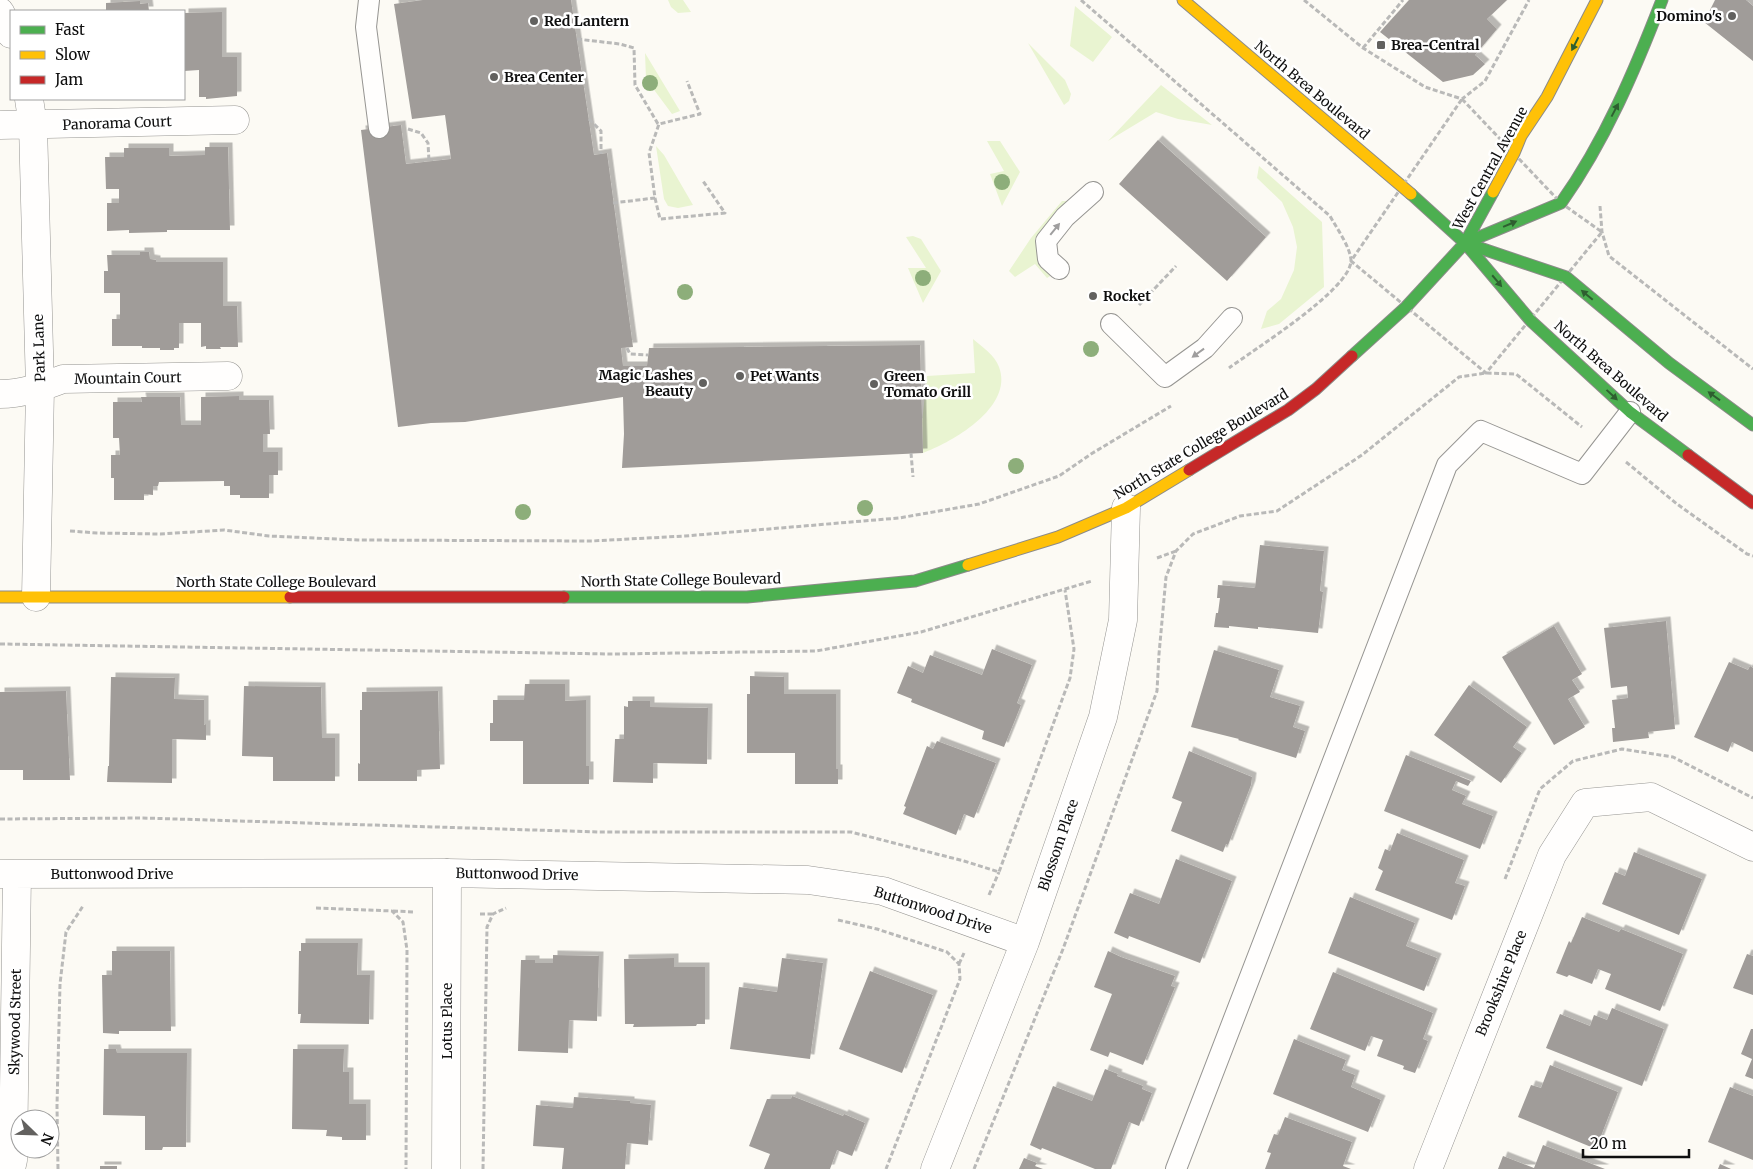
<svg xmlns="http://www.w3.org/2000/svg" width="1753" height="1169" font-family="Merriweather,serif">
  <defs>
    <filter id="shadow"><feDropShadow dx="4.5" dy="-4.5" stdDeviation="0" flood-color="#0004"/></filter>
  </defs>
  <rect width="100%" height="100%" fill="#fcfaf4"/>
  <path fill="#e9f4d1" d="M668 0H683L691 12 678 13 671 7Z
    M1075 6 1112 37 1093 62 1070 46Z
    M1028 43 1065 80 1071 94 1069 101 1064 105Z
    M645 53 680 111 672 114 646 79Z
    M1161 85 1212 125 1178 119 1156 112 1108 141Z
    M987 141H1000L1020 172 1002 206 990 174 1004 171Z
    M656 146 664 155 693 205 678 208 668 206 664 199Z
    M1259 166 1322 222 1324 287 1279 324 1261 329 1267 311 1281 299 1294 270 1297 247 1293 227 1282 202 1257 178Z
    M1062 201H1069L1046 235 1055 273 1047 278 1035 264 1015 277 1009 271 1031 238Z
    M913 236 921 239 941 271 923 303 908 268H926L906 237Z
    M973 339C982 347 995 355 999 367 1014 407 953 442 923 453L922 422 927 376 975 373Z"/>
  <path fill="#a09c99" filter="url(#shadow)" d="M423 0H571L594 155 607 153 633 347 621 348 623 366H647L649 348 920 345 923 453 622 468 624 434 623 397 465 422 431 423 398 427 361 130 401 125 406 164 451 159 445 115 412 119 394 4Z
    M1409 0H1507L1487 19 1497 29 1475 55 1485 64 1473 75 1443 82 1380 32Z
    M1715 0H1746L1753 6V61L1704 22Z
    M140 1V4L148 3 149 11H106V3Z
    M222 12V57H237V96L206 99V97H199V70L184 71V13Z
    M1158 140 1266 237 1227 281 1119 184Z
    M205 147H228L230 230H167V232L129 233V230L107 231V203H119V189H106L105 157H124V148H169V156L205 155Z
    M140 252H149L150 259 156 260V262H223V306H237L238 347H220L221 349H206V346L201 347V323H179V348H174V350H160V348H142V346H112V319H120V293H104V271H108L107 255H140Z
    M239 396V400H269L270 434H263V452H278V475H269V498H240V495H230V486H224V481L159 482 158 486H153V495L144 494V500H114V478H111V455H120L119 438H113V402H142L141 397H180L181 425H201V397Z
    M1260 545 1324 551 1320 591 1323 592 1318 633 1258 627V629L1229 626V628L1214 627 1216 613H1218L1220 598H1217L1218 585 1255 588Z
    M1666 621 1675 729 1648 732 1649 738 1613 742 1612 728H1615L1612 700 1628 698 1627 686 1611 688 1604 628Z
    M1554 626 1582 674 1572 680 1580 692 1568 699 1585 727 1554 745 1502 657Z
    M992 649 1032 665 1017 703 1021 705 1004 747 982 739 984 731 911 702 912 699 897 693 908 666 923 673 930 655 982 675Z
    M1214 650 1279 670 1270 697 1300 706 1293 727 1305 731 1296 758 1238 740 1239 739 1191 727Z
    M1729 662 1748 670 1750 666 1753 668V752L1732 742 1728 752 1694 737Z
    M750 676 784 677V694H836V769H838V784H795V753H747V694H750Z
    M111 677 175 678 174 699 204 700V725L206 724V740L172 739V783L107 782 108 766H109Z
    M525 684H565V701L586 700V766H589V784H523V741H490V723H493V700H524Z
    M1469 685 1527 727 1513 747 1522 753 1501 783 1434 735Z
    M244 686 321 687 322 738H335V781H273V757L242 756Z
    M66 691 70 780H23V770H0V692Z
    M438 691 440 769 417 770V781H358V763L360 764V710H362V692Z
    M628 701H650V707L708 708 707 764 653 763V783L613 782 615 739H624V706L628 707Z
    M937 741 996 763 974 818 964 814 956 835 903 814 906 807 904 806 927 746 933 749Z
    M1189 751 1252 777 1251 785 1228 845 1226 844 1223 852 1171 831 1182 802 1172 798Z
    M1406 755 1471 781 1468 786 1456 781 1452 790 1466 796 1462 804 1493 816 1480 849 1384 811Z
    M1397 833 1464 860 1455 883 1465 886 1452 920 1375 890 1383 871 1378 868 1385 849 1390 851Z
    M1634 852 1702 879 1679 935 1602 904 1615 872 1625 876Z
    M1176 859 1232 881 1200 963 1129 936 1128 939 1114 933 1130 893 1159 904Z
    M1350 897 1415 923 1406 946 1437 958 1424 991 1328 953Z
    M1582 917 1619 932 1621 929 1683 954 1660 1011 1605 989 1611 974 1598 969 1592 984 1569 975 1567 977 1556 973 1569 941 1571 943Z
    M301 943H358L357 975H370L369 1024 300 1023 301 1014H298L299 951H301Z
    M112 951H170L171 1031H119V1034L103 1033 102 975H112Z
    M1108 951 1121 957 1175 976 1171 986 1175 987 1143 1065 1110 1052 1108 1057 1090 1050 1112 994 1094 987Z
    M1747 954 1753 956V995L1733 988Z
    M553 955 599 956 597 1021 569 1020 568 1053 518 1051 521 960H535V963H553Z
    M674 958V967H705V1024H697L696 1026 633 1027 634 1024H625L624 959Z
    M782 958 823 963 810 1059 730 1049 739 987 777 992Z
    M870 971 933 995 902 1073 839 1049Z
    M1333 972 1433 1013 1423 1039 1428 1041 1415 1073 1403 1069 1404 1066 1377 1056 1383 1040 1371 1036 1365 1051 1310 1029Z
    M1612 1008 1664 1029 1642 1086 1546 1048 1560 1014 1590 1026 1594 1015 1607 1020Z
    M1751 1029H1753V1079L1745 1076 1752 1059 1741 1054Z
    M1294 1039 1346 1060 1342 1070 1355 1075 1351 1087 1381 1100 1368 1132 1273 1094Z
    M104 1049H116L117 1053H187L186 1147H163L162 1150H145V1116L103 1115Z
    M293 1049H344L343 1072H349V1104H366V1140H342V1137L326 1136 327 1130 292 1129Z
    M1550 1065 1618 1092 1596 1149 1518 1117 1531 1085 1541 1088Z
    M1105 1069 1118 1074 1117 1076 1143 1086 1142 1089 1152 1093 1139 1126 1129 1122 1111 1169H1095L1042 1148 1041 1150 1030 1145 1053 1086 1092 1101Z
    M1730 1087 1753 1096V1160L1708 1142Z
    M792 1096 843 1116 844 1114 865 1123 852 1156 837 1150 830 1169H764L770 1154 749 1146 767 1099H791Z
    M574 1097 630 1101V1103L651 1105 648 1145 627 1143 625 1169H562L564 1148 533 1146 536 1105 573 1108Z
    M1285 1117 1352 1142 1343 1166 1351 1169H1265L1271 1153 1267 1152 1274 1134 1278 1135Z
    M1543 1145 1605 1169H1498L1503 1156 1534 1168Z
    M1024 1158 1037 1163 1035 1166 1043 1169H1019Z
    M1720 1164 1731 1169H1718Z
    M100 1166H117V1169H100Z"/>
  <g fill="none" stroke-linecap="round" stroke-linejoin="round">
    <defs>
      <path id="lane" d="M369 0 366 27 379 128
        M1059 269 1048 259 1046 241 1065 217 1093 192
        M1111 324 1165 377 1205 348 1232 318
        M1176 1169 1447 465 1481 431 1582 474 1630 412"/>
      <path id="street" d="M0 12 11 34
        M29 99 33 125 40 388 36 597
        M0 125 235 120
        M0 394C22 394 42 387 63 379L228 376
        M0 874 447 873 808 880 883 891 1025 942
        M11 1169 13 1160 17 874
        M446 1169 447 873
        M935 1169 1025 942 1103 717 1123 620 1126 508
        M1428 1169 1552 855 1585 803 1651 797 1753 847"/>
      <path id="fast" d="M1411 194 1465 243 1531 321 1630 412 1688 455
        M1465 243 1566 277 1669 363 1753 425
        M1465 243 1561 203C1605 141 1635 70 1662 0
        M1352 356 1406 307 1465 243 1493 192
        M564 597H747L915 581 968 565"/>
      <path id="slow" d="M1183 0 1411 194
        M1493 192 1514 153 1521 136 1547 97 1597 0
        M968 565 1058 537 1126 508 1189 470
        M0 597H290"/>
      <path id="jam" d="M1688 455 1753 503
        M1189 470 1288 410 1316 389 1352 356
        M290 597H564"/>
    </defs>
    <use href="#lane" stroke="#969592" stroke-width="22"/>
    <use href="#street" stroke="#969592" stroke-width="29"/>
    <use href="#fast" stroke="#8c8b89" stroke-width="13"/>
    <use href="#slow" stroke="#8c8b89" stroke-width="13"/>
    <use href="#jam" stroke="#8c8b89" stroke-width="13"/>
    <path stroke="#b9b9b8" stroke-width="3" stroke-dasharray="5 2.5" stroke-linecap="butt" d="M1081 0 1330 216C1336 227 1351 248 1351 261 1350 290 1253 350 1229 368
      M1304 0 1363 48 1425 87 1462 99 1485 81 1529 0
      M577 39 620 44 634 48 635 85 658 124
      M1363 48 1403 0
      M1462 99 1561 203 1602 232 1486 373 1351 261Z
      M589 119 601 131V154
      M408 129 421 133 428 143 429 161
      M655 198 660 219 725 213 703 181
      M613 203 655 198 649 153 659 124 700 114 687 81
      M1600 206 1602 232 1609 256 1753 369
      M1139 305 1176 266
      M627 348 630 354 648 355
      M911 453 913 477
      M1626 462 1677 504 1747 554 1753 556
      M70 531 97 533 160 534 224 530 269 536 358 540 592 541 685 536 899 518 979 504 1059 476 1091 454 1171 406
      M1157 558 1176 551
      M0 644 612 654 816 651 921 632 1092 581
      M0 819 143 818 599 832H851L964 861 999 872 1070 678 1074 649 1065 590
      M1505 879 1540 789 1573 761 1622 749 1673 757 1753 798
      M989 895 999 872
      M316 908 392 911 403 922 407 950 406 1169
      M393 911 414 912
      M480 914H493
      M838 920 877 929 947 952 959 964 960 979 886 1169
      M959 964 964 953
      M58 1169 57 1106 60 984 66 932 83 906
      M483 1169 487 927 493 914 506 908
      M974 1169 1063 949 1157 691 1159 654 1166 577 1176 551 1193 534 1240 516 1277 511 1362 455 1459 377 1486 373 1516 374 1582 427"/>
    <use href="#lane" stroke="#fffefd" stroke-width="20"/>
    <use href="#street" stroke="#fffefd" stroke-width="28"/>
    <use href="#fast" stroke="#4caf50" stroke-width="11"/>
    <use href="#slow" stroke="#ffc107" stroke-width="11"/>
    <use href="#jam" stroke="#c62828" stroke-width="11"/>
  </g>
  <g fill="#8dae7a">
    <circle cx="650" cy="83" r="8"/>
    <circle cx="1002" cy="182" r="8"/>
    <circle cx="923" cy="278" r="8"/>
    <circle cx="685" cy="292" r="8"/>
    <circle cx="1091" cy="349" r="8"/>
    <circle cx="1016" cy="466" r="8"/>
    <circle cx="865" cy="508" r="8"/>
    <circle cx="523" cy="512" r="8"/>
  </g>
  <defs><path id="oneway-solid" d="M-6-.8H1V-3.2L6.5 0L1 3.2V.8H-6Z" transform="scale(1.25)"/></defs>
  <g fill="#2e5f30">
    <use href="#oneway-solid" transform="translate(1575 44) rotate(117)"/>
    <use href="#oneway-solid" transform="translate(1615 110) rotate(-62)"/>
    <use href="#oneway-solid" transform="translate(1510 224) rotate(-23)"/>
    <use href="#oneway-solid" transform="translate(1497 281) rotate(50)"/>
    <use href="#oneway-solid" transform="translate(1587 295) rotate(-140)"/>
    <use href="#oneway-solid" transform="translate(1612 395) rotate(43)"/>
    <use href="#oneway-solid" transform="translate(1714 396) rotate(-144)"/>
  </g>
  <g fill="#9f9e9e">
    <use href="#oneway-solid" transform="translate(1055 229) rotate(-51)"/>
    <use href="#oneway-solid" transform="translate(1198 353) rotate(144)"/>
  </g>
  <g fill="#62615f" stroke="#fff" stroke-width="2">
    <circle cx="1732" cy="16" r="5"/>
    <circle cx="534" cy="21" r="5"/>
    <rect x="1376" y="40" width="10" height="10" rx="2.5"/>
    <circle cx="494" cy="77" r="5"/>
    <circle cx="1093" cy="296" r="5"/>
    <circle cx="740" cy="376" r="5"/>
    <circle cx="703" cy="383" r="5"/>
    <circle cx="874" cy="384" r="5"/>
  </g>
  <g text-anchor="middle" stroke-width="5" stroke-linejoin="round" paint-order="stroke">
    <g font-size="14" font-weight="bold" fill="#0f0f0f" stroke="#fff" text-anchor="start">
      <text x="1722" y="21" text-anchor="end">Domino's</text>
      <text x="544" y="26">Red Lantern</text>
      <text x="1391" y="50">Brea-Central</text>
      <text x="504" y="82">Brea Center</text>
      <text x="1103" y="301">Rocket</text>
      <text x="693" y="380" text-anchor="end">Magic Lashes<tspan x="693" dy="16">Beauty</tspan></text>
      <text x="750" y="381">Pet Wants</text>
      <text x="884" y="381">Green<tspan x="884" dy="16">Tomato Grill</tspan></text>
    </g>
    <g font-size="14" fill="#0f0f0f" stroke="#fff">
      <text transform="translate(1312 90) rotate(40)" y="5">North Brea Boulevard</text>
      <text transform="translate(117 123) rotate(-2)" y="5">Panorama Court</text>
      <text transform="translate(1490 168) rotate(-61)" y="5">West Central Avenue</text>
      <text transform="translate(39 348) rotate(-92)" y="5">Park Lane</text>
      <text transform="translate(1611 371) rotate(41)" y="5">North Brea Boulevard</text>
      <text transform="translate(128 378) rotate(-1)" y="5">Mountain Court</text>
      <text transform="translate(1201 444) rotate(-31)" y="5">North State College Boulevard</text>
      <text transform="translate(681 580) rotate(-1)" y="5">North State College Boulevard</text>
      <text x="276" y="587">North State College Boulevard</text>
      <text transform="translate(1058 845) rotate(-71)" y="5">Blossom Place</text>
      <text x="112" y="879">Buttonwood Drive</text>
      <text transform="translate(517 874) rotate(1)" y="5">Buttonwood Drive</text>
      <text transform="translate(933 910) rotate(18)" y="5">Buttonwood Drive</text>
      <text transform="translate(1501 983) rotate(-68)" y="5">Brookshire Place</text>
      <text transform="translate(447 1021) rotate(-90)" y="5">Lotus Place</text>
      <text transform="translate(15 1022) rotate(-89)" y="5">Skywood Street</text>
    </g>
  </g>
  <rect x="10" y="10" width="175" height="90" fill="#ffffff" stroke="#9f9f9f"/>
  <rect x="20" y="26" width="25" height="8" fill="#4caf50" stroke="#9f9f9f"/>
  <text x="55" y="35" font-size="15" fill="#0f0f0f">Fast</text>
  <rect x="20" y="51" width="25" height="8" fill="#ffc107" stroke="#9f9f9f"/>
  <text x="55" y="60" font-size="15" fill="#0f0f0f">Slow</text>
  <rect x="20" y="76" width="25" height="8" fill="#c62828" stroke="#9f9f9f"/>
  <text x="55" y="85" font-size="15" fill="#0f0f0f">Jam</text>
  <g transform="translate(35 1134) rotate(113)"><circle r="24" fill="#ffffff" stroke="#9f9f9f"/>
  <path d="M0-4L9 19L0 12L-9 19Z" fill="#62615f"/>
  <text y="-8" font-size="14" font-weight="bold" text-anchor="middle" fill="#0f0f0f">N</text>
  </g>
  <path d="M1583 1149v8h106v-8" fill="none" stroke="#0f0f0f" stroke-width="2.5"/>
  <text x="1590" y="1149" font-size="15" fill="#0f0f0f" stroke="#ffffff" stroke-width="4" paint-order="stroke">20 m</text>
</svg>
